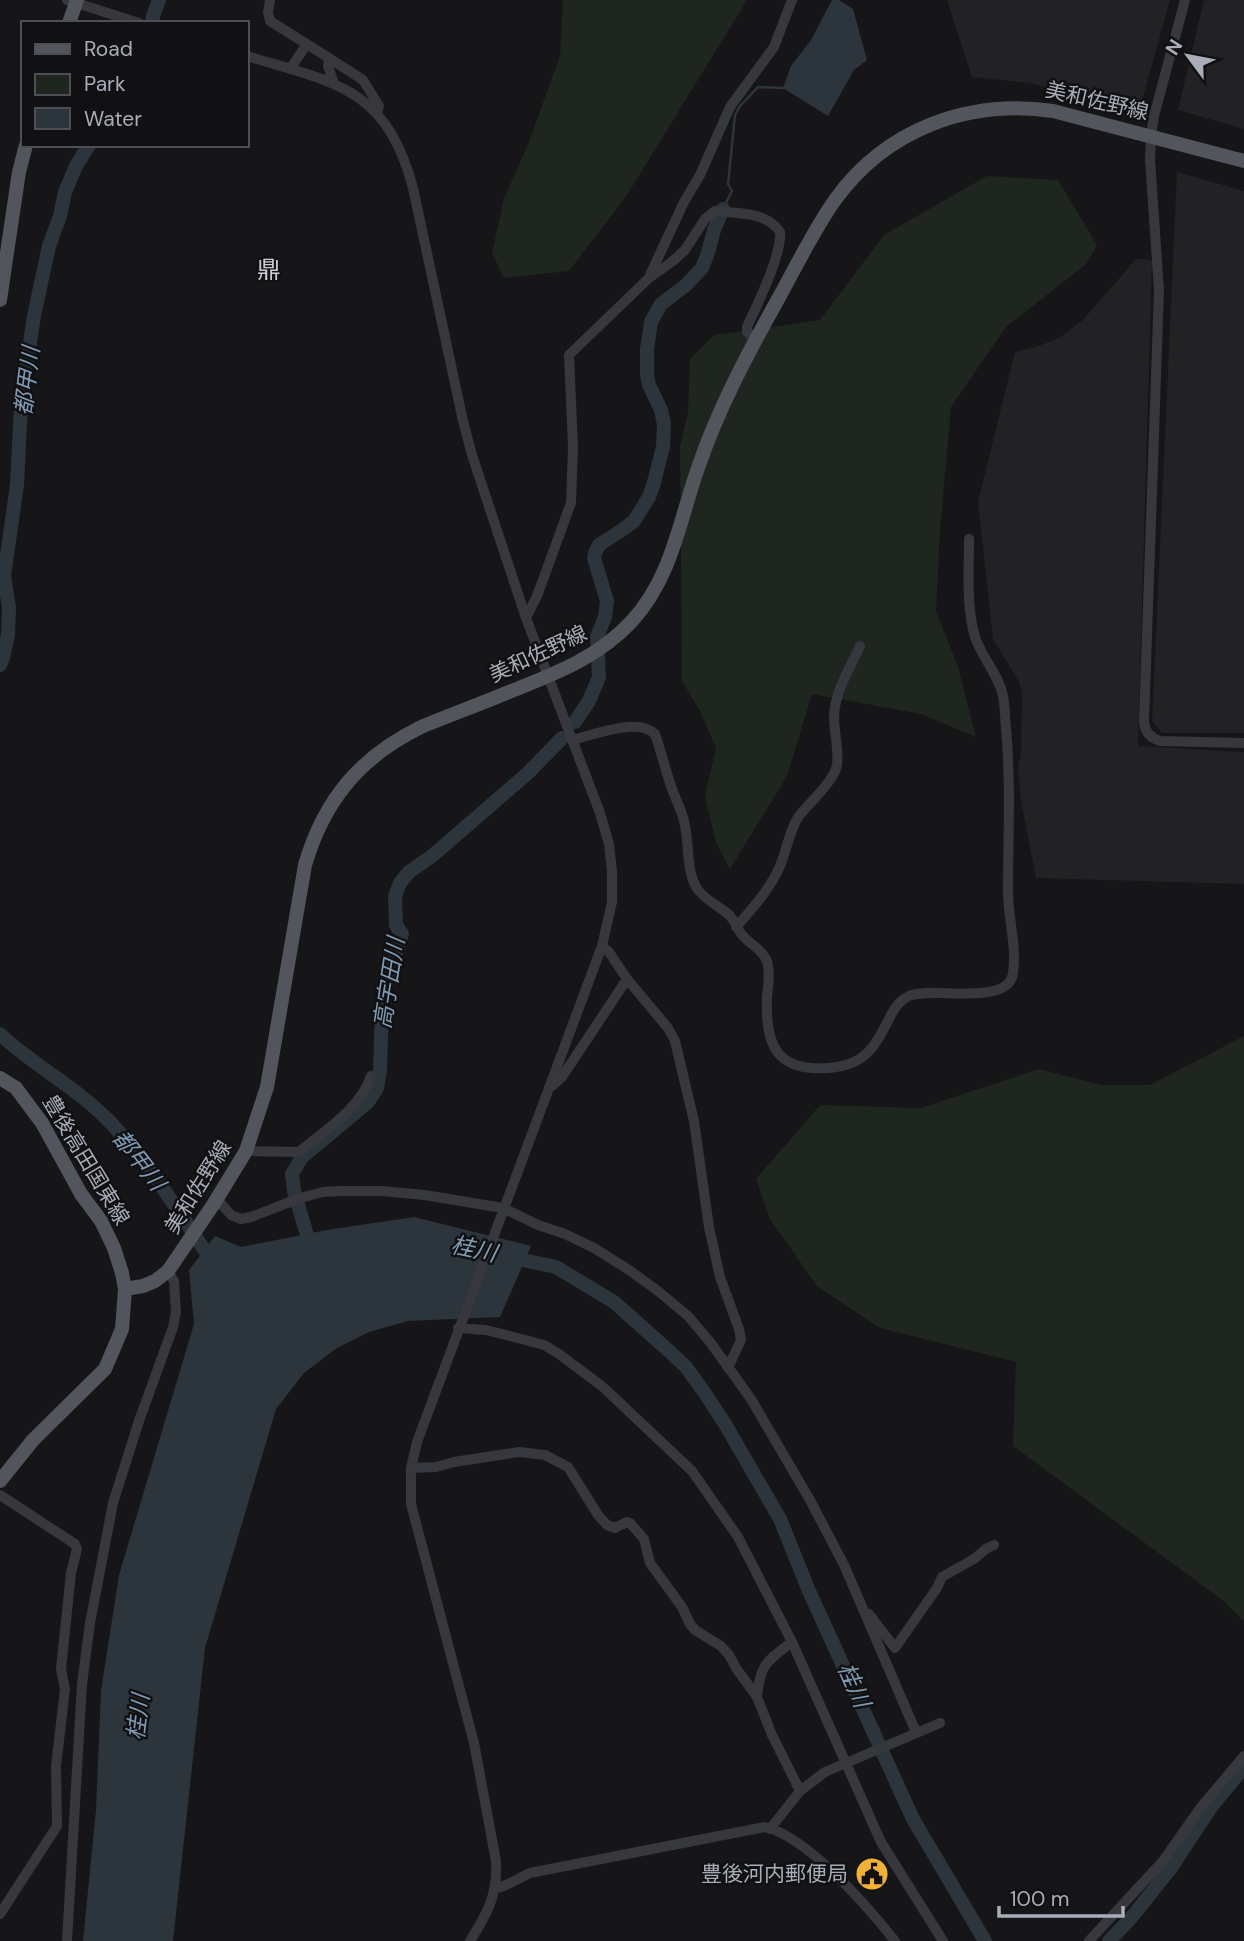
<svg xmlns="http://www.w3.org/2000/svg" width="1244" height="1941" font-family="'DM Sans','Noto Sans JP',sans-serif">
  <rect width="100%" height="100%" fill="#161618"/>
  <path fill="#222225" d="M947 0H1170L1140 108 1132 113 1030 83 972 77Z
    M1204 0H1244V129L1178 110Z
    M1177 172 1244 191V733H1162L1152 721Z
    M1136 259H1146L1152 261 1138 746 1244 752V884L1036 878 1021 801 1018 769 1021 752 1022 692 1019 682 993 639 978 502 1015 352 1036 347 1059 338 1083 320Z"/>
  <path fill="#1e261f" d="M563 0H747L627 195 569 271 504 278 492 253 504 198 527 147 560 56Z
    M987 176 1058 180 1097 245 1086 264 1006 327 951 407 940 531 936 611 958 667 976 737 921 714 812 694 787 776 730 869 716 843 705 796 716 748 700 711 682 681 680 447 688 412 690 359 714 335 820 320 884 235Z
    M1244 1036V1621L1221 1599 1013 1446 1016 1362 880 1328 817 1286 770 1219 756 1179 820 1105 921 1108 1039 1069 1101 1085H1150Z"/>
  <path fill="#2c353c" d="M832 0H839L853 9 867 60 854 70 828 116 783 88 791 66 811 40Z
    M414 1217 531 1246 500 1317 408 1321 369 1332 337 1348 304 1373 276 1409 205 1648 173 1941H83L96 1810 101 1691 119 1575 194 1324 189 1270 215 1236 241 1247 327 1230Z"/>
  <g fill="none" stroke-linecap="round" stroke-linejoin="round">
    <path stroke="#2c353c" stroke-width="2.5" d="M724 207 732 191 728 184 735 115 740 106 758 87 785 88"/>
    <path stroke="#2c353c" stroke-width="14" d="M152 23 153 16 159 0
      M0 665 3 658 8 635 9 608 4 576 17 485 21 404 34 316 49 246 60 216 65 192 76 166 89 145
      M575 722 589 701 599 677 597 637 605 617 607 601 594 558 595 553 599 545 625 528 634 521 649 497 653 486 663 447 664 424 661 410 649 385 647 375V349L651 322 661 304 686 285 702 268 708 253 714 230 723 209
      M0 1034C34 1066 76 1087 109 1121 150 1164 181 1216 214 1264
      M312 1252 294 1191 292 1174 302 1157 368 1102 377 1088 380 1070 382 1009 385 989 402 934 396 925 395 896 400 883 409 872 432 856 528 773 562 738
      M509 1257 556 1267 614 1302 669 1351 686 1367 704 1392 725 1424 780 1519 809 1591 913 1819 985 1941
      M1109 1941 1131 1918 1171 1868 1211 1807 1244 1767"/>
    <path stroke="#37383d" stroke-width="10" d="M67 0 139 23
      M270 0 268 12 270 21 329 58 328 66 334 84
      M1185 0 1154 116 1151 135 1150 160 1159 290 1144 722C1145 732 1150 738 1160 741L1244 743
      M247 56C336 83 386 87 413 188L463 421 472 455 526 618 600 813 609 844 612 872V902L602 946 417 1442 411 1468V1504L474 1743 496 1861C498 1895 487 1914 470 1941
      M329 58 363 80 379 106 377 113
      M290 69 307 44
      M650 275 684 202 700 175 730 107 774 47 792 0
      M526 618 537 596 571 503 573 447 569 355 649 278 673 261 685 250 705 219 715 211C738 214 766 211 780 232 782 255 757 305 747 327V332L756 340
      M572 740C593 735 638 717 655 734 661 751 665 769 671 786 675 798 681 809 684 821 690 843 685 871 698 890 706 900 718 906 728 914 735 920 737 929 743 936 750 944 761 949 766 959 771 970 768 985 767 997 765 1045 776 1072 829 1068 867 1065 875 1046 891 1015 895 1007 900 1000 909 996 933 986 1009 1007 1013 973 1017 946 1008 918 1008 892 1008 836 1011 784 1006 728 1005 718 1005 706 1003 696 999 675 982 658 975 637 966 606 969 571 969 539
      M736 927C753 908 770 889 780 866 787 850 789 830 799 816 809 803 835 780 837 765 839 749 834 732 834 716 835 691 850 668 860 646
      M602 946 609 952 627 979 668 1028 675 1041 694 1121 709 1227 720 1277 739 1329 741 1340 728 1368
      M552 1086 562 1077 627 979
      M246 1151 299 1152C325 1130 360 1109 371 1076
      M217 1199 231 1215 241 1219 251 1217 300 1198 323 1192 341 1191H381L425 1195 503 1208 538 1225 565 1234 594 1248 629 1270 658 1291 688 1316 710 1342 751 1399 779 1447 810 1500 844 1565 916 1732
      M458 1328 486 1330 510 1336 544 1345 559 1354 603 1387 692 1471 738 1537 792 1642 881 1842 943 1941
      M411 1468 436 1467 454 1462 519 1452 545 1455 568 1467 598 1515 607 1525 615 1528 627 1522 630 1523 644 1539 650 1563 682 1607 690 1624 695 1630 721 1646 729 1655 736 1668 757 1697 772 1735 800 1791
      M0 1495 75 1544 77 1549 71 1573 61 1669 65 1689 56 1766 57 1826 0 1914
      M869 1614 895 1648 937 1588 942 1577 974 1559 987 1548 994 1545
      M757 1697C760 1664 767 1661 792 1642
      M770 1829 800 1791 825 1772 940 1723
      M495 1888C505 1888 520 1877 530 1873L765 1827C808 1837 868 1907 895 1941
      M67 1941 82 1684 90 1623 113 1503 139 1421 173 1327 176 1312 174 1281 168 1271
      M1089 1941 1163 1861 1201 1807 1244 1756"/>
    <path stroke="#53555c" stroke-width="14" d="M69 23 77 0
      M0 300 19 172 26 145
      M0 1078 16 1088 42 1123 81 1194 101 1221 114 1248 122 1273 125 1289 122 1329 105 1369 33 1440 0 1481
      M125 1289 143 1286 155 1281 168 1271 213 1205 246 1151 267 1087 305 865C324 800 360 757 421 727 450 715 480 704 509 692 554 674 598 658 632 621 672 577 679 522 698 468 718 409 747 355 777 301 796 267 813 231 835 200 886 129 968 99 1053 111L1244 161"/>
  </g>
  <defs>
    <symbol id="civic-disc" viewBox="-11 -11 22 22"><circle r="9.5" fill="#f2b134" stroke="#111113"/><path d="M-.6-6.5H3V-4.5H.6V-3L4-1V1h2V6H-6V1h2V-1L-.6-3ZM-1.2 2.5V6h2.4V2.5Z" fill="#111"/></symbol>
  </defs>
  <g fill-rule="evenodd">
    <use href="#civic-disc" x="853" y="1855" width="38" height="38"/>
  </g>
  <g text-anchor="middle" stroke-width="5" stroke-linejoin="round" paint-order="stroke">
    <g font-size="21" fill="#a8adb8" stroke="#111113">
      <text transform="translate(1097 101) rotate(13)" y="7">美和佐野線</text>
      <text transform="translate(538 654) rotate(-25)" y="7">美和佐野線</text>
      <text transform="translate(86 1160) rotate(59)" y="7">豊後高田国東線</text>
      <text transform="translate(198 1187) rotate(-58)" y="7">美和佐野線</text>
    </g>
    <g font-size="21" fill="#a8adb8" stroke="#111113" text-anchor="end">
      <text x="848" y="1881">豊後河内郵便局</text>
    </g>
    <g font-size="23" font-style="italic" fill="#7f9bb3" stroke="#111113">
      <text transform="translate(27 381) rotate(-83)" y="8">都甲川</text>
      <text transform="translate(389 983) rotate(-81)" y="8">高宇田川</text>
      <text transform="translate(139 1160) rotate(52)" y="8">都甲川</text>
      <text transform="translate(474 1249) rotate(12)" y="8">桂川</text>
      <text transform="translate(854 1685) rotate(66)" y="8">桂川</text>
      <text transform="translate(138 1717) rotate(-83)" y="8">桂川</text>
    </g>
    <g font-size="24" fill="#c9ccd4" stroke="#111113">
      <text x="269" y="278">鼎</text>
    </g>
  </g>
  <rect x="21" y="21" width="228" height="126" fill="#111113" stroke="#4d4f55" stroke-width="2"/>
  <rect x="35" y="44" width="35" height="10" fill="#53555c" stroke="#4d4f55" stroke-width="2"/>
  <text x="84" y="56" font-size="21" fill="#a8adb8">Road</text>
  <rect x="35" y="74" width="35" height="21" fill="#1e261f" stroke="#4d4f55" stroke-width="2"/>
  <text x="84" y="91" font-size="21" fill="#a8adb8">Park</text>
  <rect x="35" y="108" width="35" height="21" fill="#2c353c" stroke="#4d4f55" stroke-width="2"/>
  <text x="84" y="126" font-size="21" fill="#a8adb8">Water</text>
  <g transform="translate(1188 56) rotate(302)" stroke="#111113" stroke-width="5" paint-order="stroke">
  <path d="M0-5L12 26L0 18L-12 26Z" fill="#a8adb8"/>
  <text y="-10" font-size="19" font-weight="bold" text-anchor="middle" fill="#a8adb8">N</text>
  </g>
  <path d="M999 1906v10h124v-10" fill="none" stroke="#a8adb8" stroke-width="3.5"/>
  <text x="1010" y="1906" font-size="21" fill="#a8adb8" stroke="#111113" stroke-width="5" paint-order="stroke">100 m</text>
</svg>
